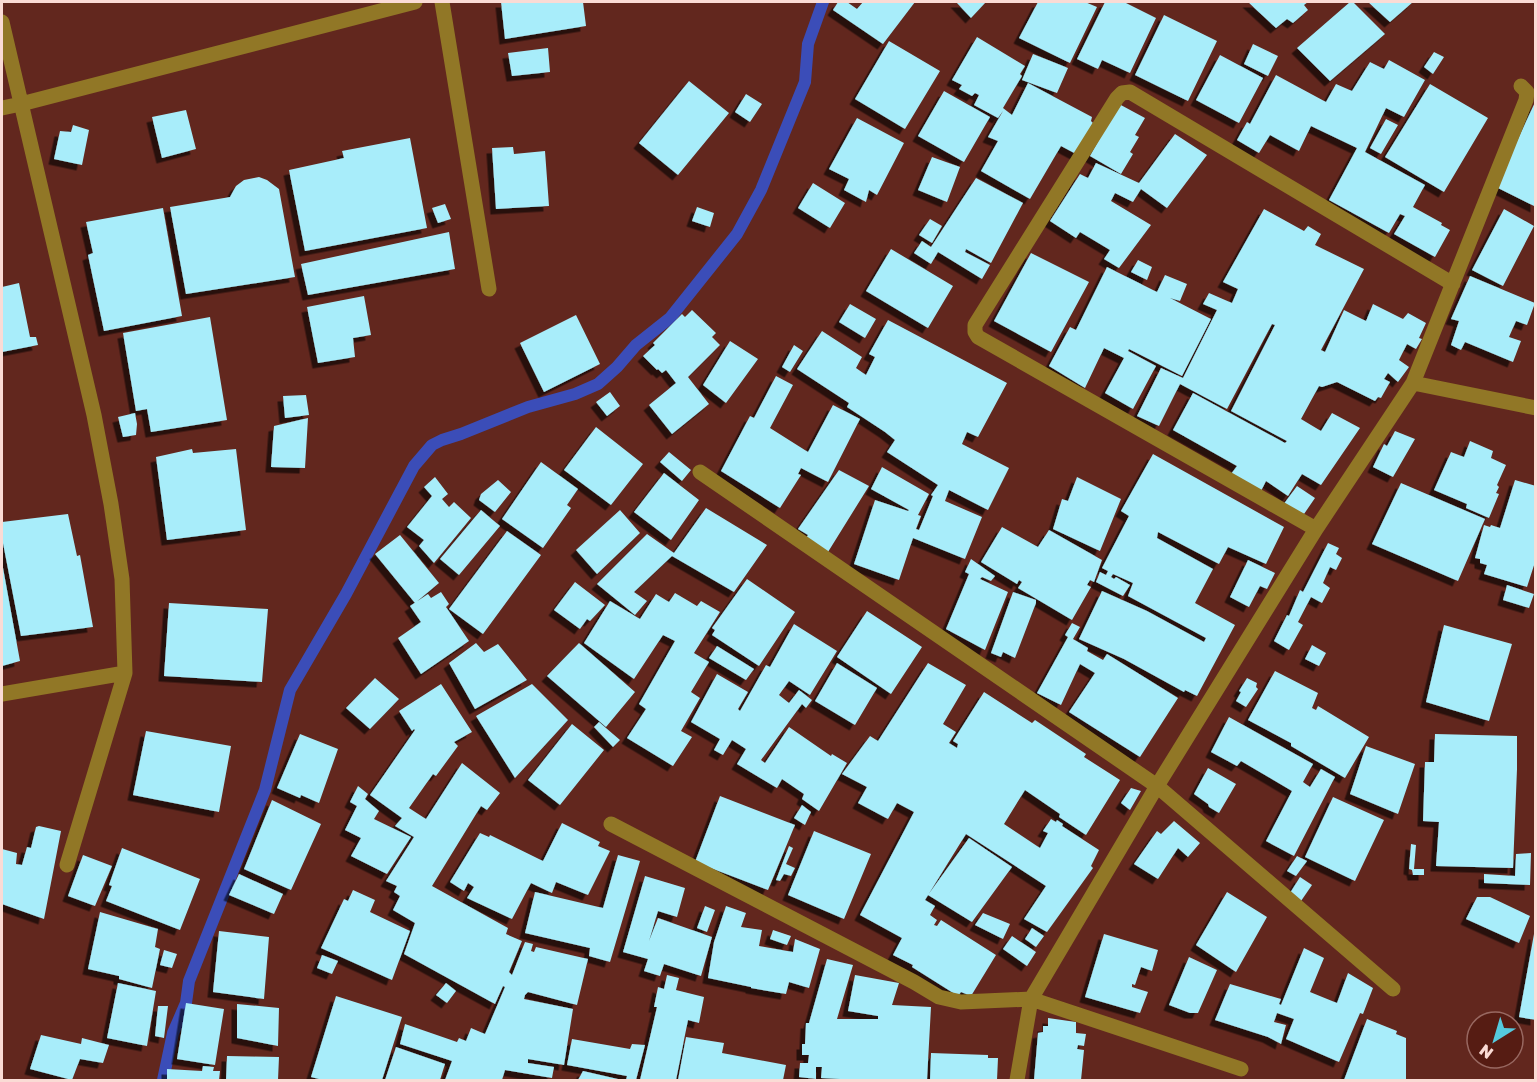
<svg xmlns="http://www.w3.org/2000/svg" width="1537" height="1082" font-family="'Golos Text',sans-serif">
  <defs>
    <filter id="shadow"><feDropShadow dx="-5.5" dy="5.5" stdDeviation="0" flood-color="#0009"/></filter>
  </defs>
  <rect width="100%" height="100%" fill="#62271e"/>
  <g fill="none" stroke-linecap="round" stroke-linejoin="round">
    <path stroke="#3b4db8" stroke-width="12" d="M163 1080 173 1033 186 1003 189 981 265 790 290 690 346 594 414 466 432 445 442 440 461 434 528 407 575 394 598 384 617 367 636 345 670 318 737 234 761 190 805 82 808 44 823 2"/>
  </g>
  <path fill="#a8edfa" filter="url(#shadow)" d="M501 2H583L586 26 505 39Z
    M838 2H847L857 9 863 2H915L883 44 833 10Z
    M956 2H986L971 18Z
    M1038 2H1085L1097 7 1070 63 1019 38Z
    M1105 2H1124L1156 18 1130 73 1102 60 1098 69 1077 59Z
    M1248 2H1308L1304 5 1308 10 1293 23 1287 19 1276 28Z
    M1350 2H1353L1385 34 1330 81 1297 48Z
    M1368 2H1413L1390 22Z
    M1164 15 1217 41 1188 101 1135 75Z
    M977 37 1025 66 1020 74 1022 76 1003 108 1012 115 1028 83 1092 117 1091 121 1093 123 1078 155 1061 146 1030 199 981 171 998 141 988 137 1003 111 998 118 974 105 979 95 975 93 972 96 959 89 962 85 952 80Z
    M889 41 940 71 905 129 855 99Z
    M1253 44 1278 56 1268 76 1244 64Z
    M548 48 550 72 512 76 508 53Z
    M1434 52 1444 57 1433 74 1424 67Z
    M1033 54 1068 68 1057 93 1022 80Z
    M1220 55 1263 78 1239 123 1196 100Z
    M1389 60 1425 80 1404 117 1386 108 1365 152 1425 185 1413 207 1442 223 1441 225 1450 230 1435 257 1394 234 1405 216 1400 214 1389 233 1329 200 1357 148 1311 126 1299 151 1270 135 1259 153 1237 140 1247 122 1250 124 1276 75 1326 102 1336 84 1352 91 1370 62 1384 69Z
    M689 81 729 113 678 175 639 143Z
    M1430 84 1488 118 1444 192 1385 157Z
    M944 91 990 117 964 162 918 136Z
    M746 94 762 104 750 122 735 112Z
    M1536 100V207L1496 187Z
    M1119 104 1145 118 1135 135 1139 137 1130 152 1133 154 1121 174 1090 156Z
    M186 110 196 149 162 158 152 117Z
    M857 118 904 143 877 195 869 190 866 202 844 190 849 179 829 169Z
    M1386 119 1398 125 1381 154 1370 148Z
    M73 125 89 130 82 165 54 159 60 131 71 132Z
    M1175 134 1207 155 1167 208 1141 189 1133 202 1115 193 1111 201 1151 225 1119 268 1104 259 1110 250 1080 232 1076 238 1050 221 1080 174 1088 178 1096 163 1139 183Z
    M410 138 427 228 305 251 289 170 344 158 342 151Z
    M513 147 514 154 545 151 549 206 496 209 492 148Z
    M932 157 960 167 947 202 918 190Z
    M259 177 267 180 279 189 295 277 186 294 170 207 230 197 236 186 244 180Z
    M976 178 1023 203 991 263 966 249 965 252 990 265 982 279 938 252 931 264 914 253 922 241 931 247Z
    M813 183 845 203 830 228 798 208Z
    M445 204 451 219 438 223 432 208Z
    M697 207 714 213 710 227 692 221Z
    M163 208 182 316 104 331 88 255 93 253 86 222Z
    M1264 209 1304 231 1308 226 1321 234 1315 245 1364 269 1321 350 1325 352 1344 310 1366 321 1373 304 1403 319 1408 313 1426 323 1419 338 1422 339 1416 349 1407 344 1399 360 1409 367 1398 382 1388 373 1384 379 1390 382 1381 398 1378 397 1375 401 1337 382 1322 387 1319 386 1301 419 1321 431 1332 413 1360 428 1321 485 1302 474 1288 496 1266 481 1260 493 1231 474 1237 466 1173 430 1193 393 1285 443 1287 441 1231 411 1275 325 1272 324 1227 409 1180 384 1159 426 1137 416 1161 368 1183 378 1217 310 1203 304 1209 293 1232 303 1238 289 1223 282Z
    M1504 209 1534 226 1503 286 1472 270Z
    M930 219 942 226 932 243 919 235Z
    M449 232 455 269 308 295 301 264Z
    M891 249 953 286 928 328 866 291Z
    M1031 253 1089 282 1051 352 994 321Z
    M1138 260 1152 267 1147 280 1131 272Z
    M1107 267 1157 292 1165 275 1187 284 1180 301 1170 298 1211 319 1182 376 1129 349 1128 351 1156 366 1133 409 1105 393 1124 358 1104 348 1085 388 1049 366 1070 327 1076 330Z
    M1470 276 1535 303 1527 325 1516 321 1509 337 1521 341 1513 362 1465 342 1461 350 1451 345 1459 321 1451 319Z
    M19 283 30 337H36L38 345 2 352V287Z
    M364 296 371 335 353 338 355 357 318 363 307 307Z
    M850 304 876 319 865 338 839 322Z
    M692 310 716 333 712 337 720 345 688 377 709 404 672 434 649 405 676 383 666 370 662 373 658 369 657 370 643 356 655 345 653 343 682 314 685 317Z
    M576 315 600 364 544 392 520 343Z
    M210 317 227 420 151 432 147 409 136 411 123 333Z
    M888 320 1007 383 978 437 967 432 962 444 1009 468 988 510 949 490 945 501 982 517 965 559 913 538 899 580 854 564 875 500 908 511 909 510 871 489 882 467 929 494 918 515 921 516 916 529 919 530 933 496 931 495 938 485 887 452 895 440 885 432 847 407 849 403 797 369 822 331 862 357 856 368 866 375 875 357 869 354Z
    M730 341 758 359 726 403 703 385Z
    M794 345 803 351 790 372 782 367Z
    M776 376 793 385 770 428 808 452 833 405 860 419 828 482 801 468 798 474 801 475 780 508 721 471 750 416 754 418Z
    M610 392 620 406 607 416 596 402Z
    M306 395 309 415 285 418 283 396Z
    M135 413 137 424 136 435 123 437 118 417Z
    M308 418 305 468 271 467 274 426Z
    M596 427 643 464 611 505 564 470Z
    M1395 431 1415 439 1393 477 1373 467 1384 444 1387 446Z
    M1470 441 1493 451 1491 458 1506 465 1497 485 1499 487 1496 493 1499 494 1489 518 1466 508 1467 504 1434 490 1451 452 1464 457Z
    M192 449 193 453 236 449 246 530 167 540 156 457Z
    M669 452 691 470 682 481 660 462Z
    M1153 454 1284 527 1266 564 1228 547 1219 564 1158 532 1157 538 1213 569 1195 603 1235 625 1197 696 1185 690 1184 692 1124 659 1079 639 1102 591 1147 611 1204 642 1206 638 1128 596 1133 583 1113 574 1111 577 1114 579 1116 577 1130 585 1123 596 1096 582 1100 572 1106 575 1108 571 1102 568 1129 516 1121 511Z
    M541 462 578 489 567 505 571 508 543 548 502 519Z
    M839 470 869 486 828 552 806 538 808 535 798 529Z
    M664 473 699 500 671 540 634 512Z
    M435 477 448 494 442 499 449 507 454 502 471 518 434 563 419 546 424 540 407 527 432 496 424 487Z
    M1077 477 1121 499 1100 551 1053 529 1062 499 1068 501Z
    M498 480 511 492 495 512 479 500 481 494Z
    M1515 480 1536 486V559L1527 587 1484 574 1487 565 1480 563V559L1475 558 1484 525 1490 527 1491 525 1500 528Z
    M1401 483 1485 519 1458 581 1372 544Z
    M1297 486 1315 498 1304 514 1283 505Z
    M706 508 767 545 734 592 672 556 634 592 647 601 635 615 597 584 647 534 674 553Z
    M481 510 500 526 459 575 440 559Z
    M620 510 640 533 597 574 576 550Z
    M68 514 77 556 80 555 93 627 21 636 2 538V522Z
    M1002 527 1038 547 1049 530 1102 560 1094 582 1090 580 1087 585 1091 587 1072 620 1018 588 1022 582 1019 580 1017 584 981 562Z
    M507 531 541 555 483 634 449 609Z
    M400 535 439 583 415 603 375 554Z
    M1328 543 1339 548 1336 554 1342 558 1336 570 1330 567 1323 583 1330 588 1322 603 1311 597 1298 622 1303 625 1289 650 1274 641 1287 615 1289 616 1300 590 1303 592Z
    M971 559 995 576 991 581 982 577 980 579 1008 592 985 650 946 629 969 574 965 572Z
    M1248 560 1275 573 1267 589 1260 586 1249 607 1230 597Z
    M3 568 20 661 2 666V569Z
    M747 579 795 612 759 666 712 635 715 630 712 628Z
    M575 582 605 605 590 621 587 619 580 629 554 610Z
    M1507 585 1534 594 1529 608 1503 600Z
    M441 592 449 604 446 607 469 641 421 674 398 638 421 622 410 606 428 594 431 598Z
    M1013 592 1036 600V603L1015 658 1003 652 1001 657 991 653Z
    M675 593 697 606 701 601 720 612 694 653 709 662 691 692 700 698 681 731 692 737 673 766 627 738 646 709 639 704 675 641 663 635 634 679 584 643 610 601 640 619 656 594 669 602Z
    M169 603 268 609 262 682 164 676Z
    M867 611 922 647 891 694 837 657Z
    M1072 623 1080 627 1073 639 1088 648 1087 651 1103 660 1107 654 1178 698 1140 757 1069 712 1095 673 1080 664 1061 705 1037 693 1068 637 1065 635Z
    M794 624 837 651 810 695 789 681 779 695 789 703 799 690 812 700 806 708 802 704 761 760 765 763 789 727 831 756 832 754 847 763 819 811 802 799 804 794 782 779 777 788 737 764 746 749 732 740 723 755 714 750 720 739 691 722 717 674 748 692 738 709 740 711 766 665 770 667Z
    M1444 625 1512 644 1489 721 1426 702Z
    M476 643 484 652 498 644 527 680 475 709 449 663Z
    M579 643 635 692 606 727 547 676Z
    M1312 645 1326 653 1319 666 1305 659Z
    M717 646 754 669 746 680 709 658Z
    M837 663 877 688 855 725 815 701Z
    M928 663 966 685 943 724 956 732 949 743 957 748 958 744 953 741 984 692 1032 723 1035 720 1086 754 1084 757 1120 780 1086 835 1059 817 1060 814 1025 790 1004 824 1040 848 1048 833 1043 831 1051 819 1056 822 1057 820 1063 824 1062 826 1099 850 1091 866 1093 868 1047 932 1024 919 1046 886 966 834 925 900 935 906 930 915 937 920 934 925 937 926 941 920 996 955 971 996 961 992 958 996 912 967 913 965 893 955 902 938 860 915 914 812 897 803 888 819 858 803 867 787 842 774 870 736 878 741Z
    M1275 671 1318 693 1312 708 1316 710 1318 706 1369 737 1345 778 1291 746V743L1248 720Z
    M375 678 399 699 370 729 346 708Z
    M1247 678 1257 683 1256 687 1258 689 1246 707 1236 701 1241 692 1239 691Z
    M441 684 472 732 454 742 458 746 436 776 433 774 409 808 426 819 462 763 500 793 487 810 481 806 432 886 508 928 506 934 522 941 509 972 512 975 525 942 533 944 531 951 534 952 536 947 588 959 577 1005 528 992 525 995 524 999 573 1009 564 1065 528 1059V1063L554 1067 552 1078 505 1070 502 1080H445L452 1061 400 1044 405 1024 457 1042 459 1038 466 1041 471 1028 485 1034 505 987 503 986 495 1004 404 954 415 923 393 910 400 896 394 892 397 886 386 881 414 837 395 826 402 818 370 795 415 730 414 729 412 731 399 711Z
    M532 684 568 720 515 778 476 716Z
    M1229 717 1313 764 1303 782 1310 787 1321 769 1335 777 1294 856 1266 841 1292 791 1241 761 1237 766 1211 752Z
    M599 722 620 740 613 747 594 727Z
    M572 724 604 750 560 805 528 780Z
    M146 731 231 746 219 812 133 795Z
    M300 734 338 749 319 803 301 795 300 798 277 788Z
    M1435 734 1517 736V769L1513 868 1436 866 1439 822 1423 821 1425 762H1434Z
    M1366 746 1415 764 1398 814 1350 794Z
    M1208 768 1236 784 1219 813 1209 807 1208 804 1194 794Z
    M358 786 368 794 365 799 379 811 374 819 411 837 387 874 351 856 361 838 345 830 357 806 350 802Z
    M1131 788 1141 791 1130 810 1121 803Z
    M720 796 795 825 768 890 695 862Z
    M1333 797 1384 820 1355 881 1305 857Z
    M272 800 321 824 291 890 244 869Z
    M802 805 811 812 805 825 794 818Z
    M1174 821 1200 843 1188 857 1178 848 1158 879 1134 864 1157 831 1161 834Z
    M562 823 600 842 598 846 610 851 588 895 556 882 552 893 531 883 512 919 467 898 474 887 468 883 464 891 450 882 480 833 489 837 490 835 543 861Z
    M39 826 61 831 44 919 2 904V849L17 853 16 864 22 865 27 847 31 848 36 827Z
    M814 831 871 854 844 919 788 895Z
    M969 838 1012 867 972 922 928 895Z
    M1411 844 1416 845 1414 869H1424V875H1413L1412 870 1409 869Z
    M789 846 793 848 786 864 795 868 791 876 784 874 780 881 776 880Z
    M122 848 200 879 180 930 106 901 112 886 109 885Z
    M1531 853 1530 885 1484 883V874L1515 876 1516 854Z
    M83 855 112 866 95 906 68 896Z
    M618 855 640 861 610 962 589 956 590 948 525 933 535 892 603 908Z
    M1297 856 1307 861 1296 876 1287 871Z
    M239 874 283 894 274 914 229 895Z
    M645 876 685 888 677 917 658 911 649 941 658 918 712 937 701 976 664 964 660 976 644 971 648 959 623 952Z
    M1300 877 1312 885 1301 901 1290 893Z
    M353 890 375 900 370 912 410 931 392 980 321 948 344 899 348 901Z
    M1227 892 1267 917 1236 972 1196 945Z
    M1477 897H1490L1530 916 1519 943 1466 919Z
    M705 906 715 910 707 932 697 928Z
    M726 906 746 913 741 927 762 930 759 946 793 952 795 939 820 949 809 988 789 982 786 994 751 988V987L708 978 714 942Z
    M100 912 158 929 155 947 160 949 152 988 119 979V976L88 969Z
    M983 913 1010 924 1003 939 975 925Z
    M1032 928 1044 936 1036 947 1025 939Z
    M773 930 791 936 787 945 770 939Z
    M219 931 269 937 264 999 213 992Z
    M1104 934 1158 950 1152 971 1141 967 1135 985 1132 984V987L1148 992 1140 1013 1085 997Z
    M1534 934H1536V1020L1519 1017Z
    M1012 936 1036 952 1027 966 1003 949Z
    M1304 948 1324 958 1310 992 1337 1003 1348 973 1373 988 1363 1014 1360 1013 1339 1062 1286 1039 1294 1019 1277 1013 1274 1022 1286 1025 1281 1044 1268 1037 1215 1020 1230 984 1281 999 1279 1004 1281 1005Z
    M164 950 177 954 172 968 160 965Z
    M322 955 338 961 332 974 317 968Z
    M1189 957 1217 970 1198 1013H1190L1169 1005Z
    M827 959 853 965 837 1019H878V1016L848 1011 855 975 899 983 892 1005 931 1007 927 1080H840V1079L821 1078 822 1067H816V1079L799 1077 800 1063H808L809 1055H802V1044H805L806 1023H809Z
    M667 975 679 978 676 990 704 997 699 1023 688 1020 676 1080H640L657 1007H654L658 987 664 989Z
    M118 983 156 991 147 1046 107 1038Z
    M446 983 456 991 447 1003 436 995Z
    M336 996 402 1017 382 1080H323L311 1077Z
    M186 1003 224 1009 215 1065 177 1059Z
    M237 1004 279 1008 278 1046 237 1038Z
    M158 1006H168L164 1038 155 1036Z
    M1048 1018 1076 1022V1033L1086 1034 1084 1046 1078 1045 1077 1049 1084 1050 1081 1080H1034L1038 1033 1043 1032V1026H1048Z
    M1367 1019 1397 1031 1396 1034 1406 1038V1080H1344Z
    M41 1035 81 1044 82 1038 109 1045 103 1063 80 1059 72 1080 30 1069Z
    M686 1037 724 1043 722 1053 786 1065 783 1080H678Z
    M572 1039 630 1049 632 1044 645 1045 636 1080H626L627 1076 567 1065Z
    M396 1047 445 1064 440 1080H385Z
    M931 1053 988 1055V1058H998L997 1080H930Z
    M227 1056 279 1057 278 1080H226Z
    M203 1066 214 1067 213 1071H220L219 1080H167V1069L202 1071Z
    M583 1071 622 1080H578Z"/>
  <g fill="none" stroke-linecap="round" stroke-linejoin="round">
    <path stroke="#917726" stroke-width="15" d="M442 2 489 289
      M2 22 94 415 111 504 122 579 125 673 67 865
      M2 108 21 104 415 2
      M1413 383 1536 408
      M700 472 1157 786 1393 989
      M1316 529 978 337 975 332V325L1117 98 1122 93 1130 92 1453 284
      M2 694 125 673
      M611 824 914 982 939 997 961 1002 1031 999 1241 1069
      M1017 1080 1031 999 1157 786 1316 529 1413 383 1526 100 1527 92 1521 86"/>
  </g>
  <rect width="1537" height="1082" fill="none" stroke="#fadbd5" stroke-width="6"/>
  <g transform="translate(1495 1040) rotate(217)"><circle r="28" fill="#561c13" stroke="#986861" stroke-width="1.5"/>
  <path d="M0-4.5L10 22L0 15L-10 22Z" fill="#55cade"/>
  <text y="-9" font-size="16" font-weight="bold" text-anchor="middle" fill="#fadbd5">N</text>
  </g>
</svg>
